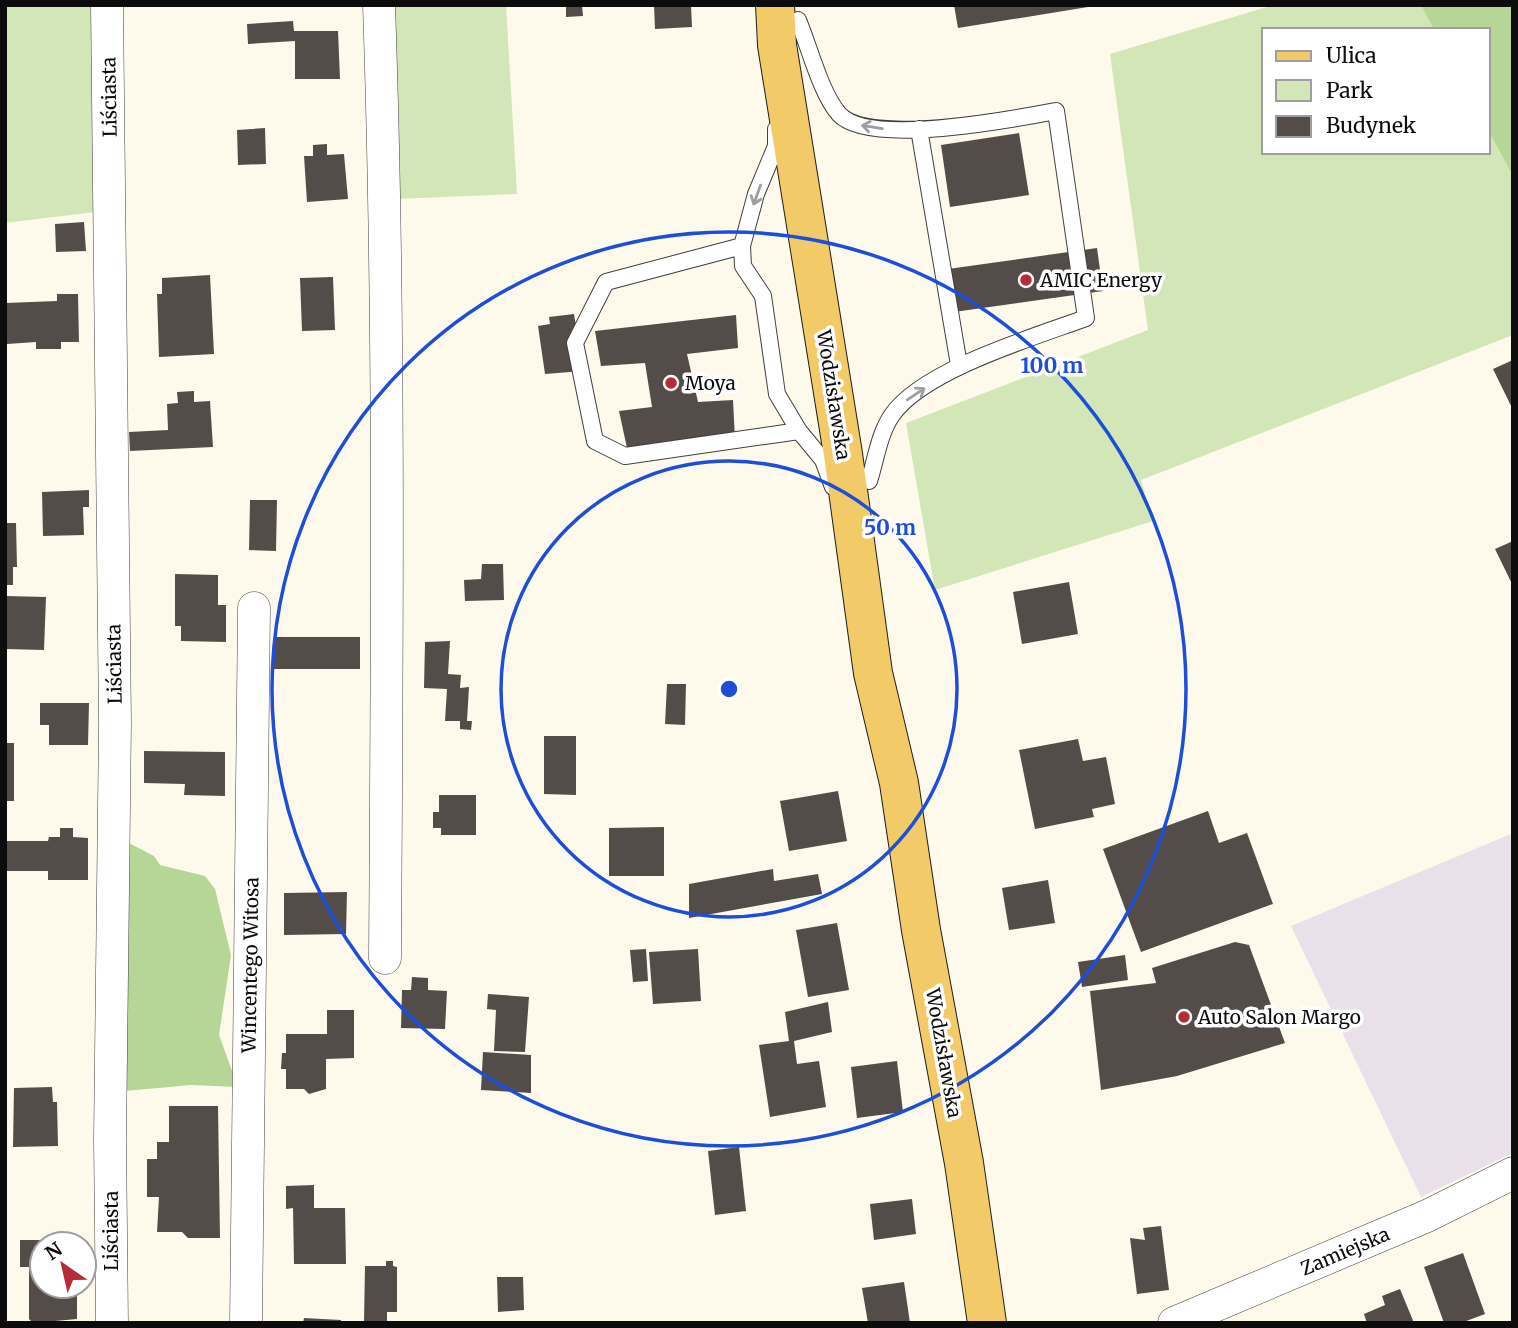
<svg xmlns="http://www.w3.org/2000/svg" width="1518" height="1328" font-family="Merriweather,serif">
  <rect width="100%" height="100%" fill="#fefaeb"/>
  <path fill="#e9e0ea" d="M1513 833V1153L1421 1197 1291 926Z"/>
  <path fill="#d2e6b7" d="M5 5H94L103 211 5 223Z
    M393 5H506L517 194 396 199Z
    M1274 5H1421L1434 30H1264V152H1488V130L1513 176V335L1141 480 1153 521 935 590 906 423 1148 330 1110 54Z"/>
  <path fill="#b6d697" d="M1421 5H1513V176L1488 130V30H1434Z
    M125 841 154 856 160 865 205 876 215 889 231 955 219 1035 238 1087 191 1085 125 1091Z"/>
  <path fill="#544c49" d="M566 5H582L583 16 566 17Z
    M654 5H691L692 27 655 29Z
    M954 5H1087L1088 7 958 28Z
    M293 21 294 31H338L340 79H295V41L248 44 247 24Z
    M265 128 266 164 238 165 237 130Z
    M1019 133 1029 195 950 207 941 145Z
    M327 144V155L344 154 348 199 307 202 304 156H313V145Z
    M84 222 86 251 56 252 55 224Z
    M1097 248 1103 291 954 312 948 269Z
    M210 275 214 354 159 357 157 294H162V278Z
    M333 277 335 330 302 331 300 278Z
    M57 294H78L79 342H61V349H36V342L7 344 6 303 57 301Z
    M574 314 583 371 545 374 538 326 550 324 549 317Z
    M736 315 738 348 687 354 698 402 733 400 735 439 627 448 619 411 652 407 645 363 601 366 595 331Z
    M1513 360V410L1493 369Z
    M194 391V402L210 401 213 447 130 451 129 432 168 430 167 404 178 403 177 392Z
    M89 490V507H83L84 535 43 536 42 492Z
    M250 500H277L276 551 249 550Z
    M5 523H16L17 567H13V585H5Z
    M1513 541V586L1495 549Z
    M482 564H503L504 600 465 601 464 580 481 579Z
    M175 574 218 575V605H226V642L181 641V626H175Z
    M1069 582 1078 634 1022 644 1013 592Z
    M5 596 46 597 44 650 5 649Z
    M274 637H360V669H274Z
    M450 641 448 674 461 675 460 688 469 687 467 721H472L471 730 460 729V721H445L447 689 424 688 425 642Z
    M667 684H686L685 725 665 724Z
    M40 703H89L88 745H49V725H40Z
    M544 736H576V795L544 794Z
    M1078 739 1083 761 1106 757 1115 804 1092 809 1094 817 1035 829 1019 750Z
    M5 743H14V801H5Z
    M144 751 225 752V796L184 795 185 784 144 783Z
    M838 791 847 841 789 851 780 801Z
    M439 795H476V835H441V828H433V812H439Z
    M1208 811 1219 843 1247 833 1273 904 1141 952 1103 849Z
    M664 827V876H609V828Z
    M60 828H73V837L88 838V880H48V871H5V841H48L49 837H60Z
    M773 869 774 881 818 874 822 894 689 918V884Z
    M1048 880 1055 923 1009 930 1002 888Z
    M347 892 346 934 284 935V893Z
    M837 923 849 990 808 997 796 930Z
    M1235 942 1249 945 1285 1043 1177 1076 1101 1090 1090 991 1156 983 1152 968Z
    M646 949 648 981 633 982 630 950Z
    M698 949 701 1001 653 1004 649 952Z
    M1125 955 1128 980 1082 987 1078 962Z
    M412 977 428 978V990L447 991 445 1029 401 1028 402 990H411Z
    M488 994 529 997 525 1052 494 1051 496 1010 487 1009Z
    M828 1002 832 1032 794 1041 797 1064 819 1061 826 1107 770 1117 759 1045 789 1041 785 1012Z
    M327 1010H354V1058L326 1059V1089L309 1094 304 1089H286V1069H281L282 1053H286V1034H327Z
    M483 1052 531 1055V1093L481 1090Z
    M897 1061 903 1112 857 1118 851 1067Z
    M52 1087 53 1102H57L58 1146 13 1147 14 1088Z
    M169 1106H218L220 1238H188L182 1232H157L159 1197H147V1159H157V1142H169Z
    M739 1147 746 1211 715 1215 708 1151Z
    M314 1185V1208H345L346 1264H294L293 1208 286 1209V1186Z
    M912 1199 916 1234 874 1240 870 1204Z
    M1161 1226 1169 1290 1137 1294 1130 1238 1145 1240 1143 1228Z
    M20 1240H62V1244H42V1286H77V1319L33 1323 29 1319V1267H20Z
    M1463 1253 1485 1314 1461 1323H1444L1424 1267Z
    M386 1261H393V1266L397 1267V1312H387V1323H364L365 1266H386Z
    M497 1277H523L524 1310 498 1312Z
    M904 1282 910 1323H868L862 1288Z
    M1400 1289 1414 1323H1367L1364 1314 1385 1305 1382 1296Z
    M304 1318 341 1320V1323H303Z"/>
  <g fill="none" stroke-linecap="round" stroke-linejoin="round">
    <defs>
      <path id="lane" d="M798 20C809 46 821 94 839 114 868 147 1014 119 1056 111L1086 318C1034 337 923 370 892 415 879 434 876 459 869 481
        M776 129V146L756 194 742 246 743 266 763 296 777 394 799 431 823 460 833 487
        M919 129 959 365
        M742 246 606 282 575 343 595 441 625 456 799 431"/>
      <path id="street" d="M107 5 115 723 110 1139 112 1323
        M379 5C390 323 387 640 385 958
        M246 1323 254 608
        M1174 1323 1427 1216 1513 1173"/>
      <path id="primary" d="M775 5 777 45 843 454 873 673 899 783 921 930 964 1163 987 1323"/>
    </defs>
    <use href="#lane" stroke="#3f3f3f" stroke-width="18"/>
    <use href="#street" stroke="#3f3f3f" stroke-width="33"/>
    <use href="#primary" stroke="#1d1d1d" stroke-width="40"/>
    <use href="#lane" stroke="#fff" stroke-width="16"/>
    <use href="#street" stroke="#fff" stroke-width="32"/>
    <use href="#primary" stroke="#f2ca67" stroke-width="38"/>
  </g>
  <defs><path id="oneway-shaft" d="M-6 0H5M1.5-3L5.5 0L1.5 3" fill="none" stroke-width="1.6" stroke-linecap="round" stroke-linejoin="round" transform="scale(1.75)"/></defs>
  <g stroke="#9e9e9e">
    <use href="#oneway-shaft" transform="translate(872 127) rotate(-171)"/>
    <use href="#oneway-shaft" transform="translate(757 195) rotate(110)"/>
    <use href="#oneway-shaft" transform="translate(916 394) rotate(-34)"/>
  </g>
  <g fill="none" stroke="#1d4ed8" stroke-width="3.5">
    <circle cx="729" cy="689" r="228"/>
    <circle cx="729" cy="689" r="457"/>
  </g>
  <g fill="#b52b37" stroke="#fff" stroke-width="2.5">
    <circle cx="1026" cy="280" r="7"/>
    <circle cx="671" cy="383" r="7"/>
    <circle cx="1184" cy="1017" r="7"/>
  </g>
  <g text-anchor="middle" stroke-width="7" stroke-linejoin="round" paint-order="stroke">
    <g font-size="19" fill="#0c0c0c" stroke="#fff">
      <text transform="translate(109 97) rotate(-91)" y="7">Liściasta</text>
      <text transform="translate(834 395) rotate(81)" y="7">Wodzisławska</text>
      <text transform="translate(114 664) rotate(-91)" y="7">Liściasta</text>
      <text transform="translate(250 965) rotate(-89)" y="7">Wincentego Witosa</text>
      <text transform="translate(944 1053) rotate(80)" y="7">Wodzisławska</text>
      <text transform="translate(111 1231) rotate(-90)" y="7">Liściasta</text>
      <text transform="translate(1345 1251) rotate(-23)" y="7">Zamiejska</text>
    </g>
    <g font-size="19" fill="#0c0c0c" stroke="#fff" text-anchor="start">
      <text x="1040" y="287">AMIC Energy</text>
      <text x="685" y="390">Moya</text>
      <text x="1198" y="1024">Auto Salon Margo</text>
    </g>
  </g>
  <circle cx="729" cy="689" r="10" fill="#1d4ed8" stroke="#fff" stroke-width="3.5"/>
  <g font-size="21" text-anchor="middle" font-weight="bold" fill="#1d4ed8" stroke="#fff" stroke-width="7" stroke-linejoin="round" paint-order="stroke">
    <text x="1052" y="373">100 m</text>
    <text x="890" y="535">50 m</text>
  </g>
  <rect width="1518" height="1328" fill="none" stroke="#0c0c0c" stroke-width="14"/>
  <rect x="1262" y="28" width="228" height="126" fill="#ffffff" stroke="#9e9e9e" stroke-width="2"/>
  <rect x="1276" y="51" width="35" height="10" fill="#f2ca67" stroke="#9e9e9e" stroke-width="2"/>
  <text x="1326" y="63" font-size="21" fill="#0c0c0c">Ulica</text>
  <rect x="1276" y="80" width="35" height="21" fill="#d2e6b7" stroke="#9e9e9e" stroke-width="2"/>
  <text x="1326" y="98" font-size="21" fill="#0c0c0c">Park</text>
  <rect x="1276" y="116" width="35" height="21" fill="#544c49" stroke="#9e9e9e" stroke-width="2"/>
  <text x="1326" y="133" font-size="21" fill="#0c0c0c">Budynek</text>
  <g transform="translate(63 1265) rotate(326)"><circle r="33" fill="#ffffff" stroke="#9e9e9e" stroke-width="2"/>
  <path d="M0-5L12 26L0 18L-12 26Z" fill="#b52b37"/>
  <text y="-10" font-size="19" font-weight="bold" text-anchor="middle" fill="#0c0c0c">N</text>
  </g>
</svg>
